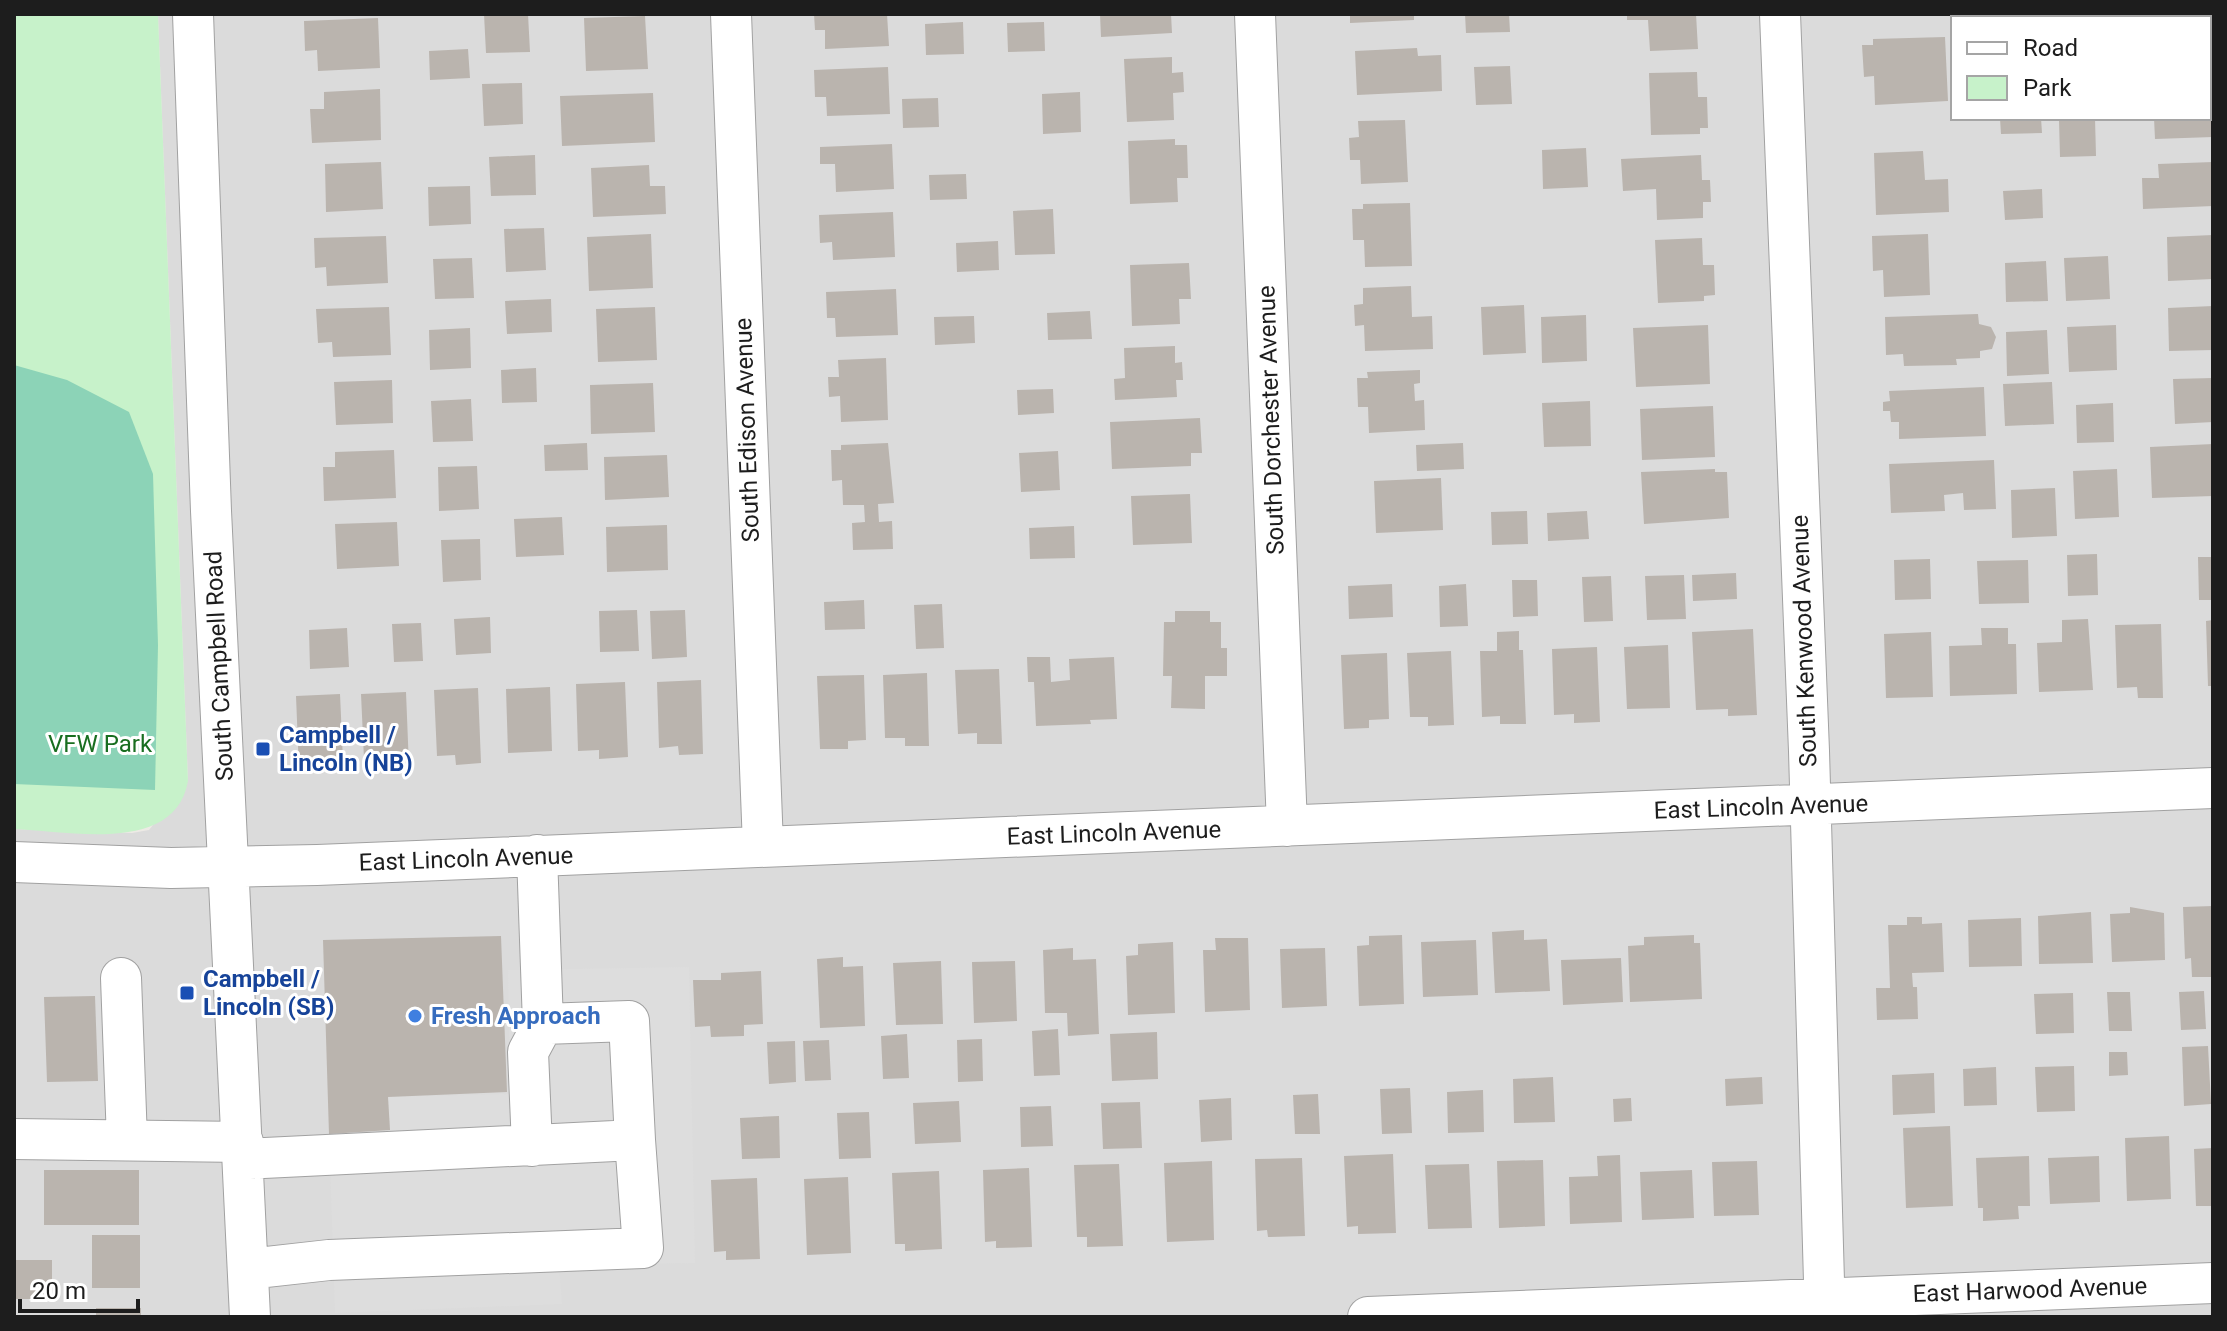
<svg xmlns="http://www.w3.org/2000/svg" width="2227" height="1331" font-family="Roboto,sans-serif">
  <rect width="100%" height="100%" fill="#edeae5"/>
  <path fill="#dbdbdb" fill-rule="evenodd" d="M158 14H2213V1317H14V829L132 833 149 830 188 781ZM1953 18H2209V118H1953Z"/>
  <path fill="#c7f2ca" d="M14 14H158L188 781C175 855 69 831 14 829Z"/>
  <path fill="#8cd3b7" d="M14 365 67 380 129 412 153 474 158 645 155 790 14 784Z"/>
  <path fill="#ddd" d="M689 967 695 1263 559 1265 562 1304 335 1313 329 1134 390 1130 388 1097 510 1094 508 970Z"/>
  <path fill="#bab4ae" d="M484 14H528L530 52 486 53Z
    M814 14H887L889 46 825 49V30H815Z
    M1100 14H1171L1172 33 1101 37Z
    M1350 14H1414V20L1350 23Z
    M1465 14H1509L1510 32 1466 33Z
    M1627 14H1696L1698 49 1650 51 1648 20H1627Z
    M1993 14H2031V18H1994Z
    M645 16 648 69 586 71 584 18Z
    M2209 16H2213V66H2209Z
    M378 18 380 68 318 71 317 50 305 51 304 21Z
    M963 22 964 54 926 55 925 24Z
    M1044 22 1045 51 1008 52 1007 23Z
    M1945 37 1948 101 1875 105 1874 76 1864 77 1862 45H1873V39Z
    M1417 48 1418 56 1441 55 1442 91 1357 95 1355 51Z
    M468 49 470 78 430 80 429 51Z
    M1172 57V73L1183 72 1184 92 1173 93 1174 120 1127 122 1124 59Z
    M1510 66 1512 104 1476 105 1474 67Z
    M888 67 890 114 827 116 826 97H815L814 70Z
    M1697 72 1698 97H1707L1708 128H1700V134L1651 135 1649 73Z
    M522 83 523 124 484 126 482 84Z
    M2213 86V137L2155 139 2154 118H2209V87Z
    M380 89 381 140 312 143 310 109H324V92Z
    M1080 92 1081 132 1043 134 1042 94Z
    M653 93 655 142 562 146 560 96Z
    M938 98 939 127 903 128 902 99Z
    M2000 118H2041L2042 133 2001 134Z
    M2095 118 2096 156 2060 157 2059 120Z
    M1405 120 1408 182 1361 184 1360 160H1350L1349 138 1359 137 1358 121Z
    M1175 139V145H1187L1188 178H1177L1178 202 1130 204 1128 141Z
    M892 144 894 189 836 192 835 164H820V147Z
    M1586 148 1588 187 1543 189 1542 150Z
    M1923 151 1925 180 1948 179 1949 212 1876 215 1874 153Z
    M535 155 536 195 491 196 489 157Z
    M1701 155 1702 180H1710L1711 202H1703V218L1657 220 1656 189 1623 191 1621 159Z
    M381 162 383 209 326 212 325 164Z
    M2213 162V206L2143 209 2142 178H2159L2158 164Z
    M649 165 650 186H665L666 214 593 217 591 168Z
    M966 174 967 199 930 200 929 175Z
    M470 186 471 224 429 226 428 187Z
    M2042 189 2043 218 2005 220 2003 191Z
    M1410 203 1412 266 1365 267 1364 240H1353L1352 209H1363V204Z
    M1053 209 1055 254 1015 255 1013 211Z
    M893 212 895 257 833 260 832 242 820 243 819 215Z
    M544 228 546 270 506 272 504 229Z
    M651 234 653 288 589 291 587 237Z
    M1928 234 1930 295 1884 297 1883 270 1873 271 1872 236Z
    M2213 235V279L2168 281 2167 237Z
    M386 236 388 283 327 286 326 267 315 268 314 238Z
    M1702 238 1703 265H1714L1715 295 1704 296V301L1658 303 1655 240Z
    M998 241 999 270 957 272 956 243Z
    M2108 256 2110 299 2066 301 2064 258Z
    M472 258 474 298 435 299 433 259Z
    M2046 261 2048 301 2006 302 2005 263Z
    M1189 263 1191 299H1179L1180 324 1132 326 1130 265Z
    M1411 286 1412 317 1432 316 1433 349 1365 351 1364 325 1355 326 1354 305 1363 304V288Z
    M896 289 898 335 836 337 835 318H827L826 292Z
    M551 299 552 332 507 334 505 301Z
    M1524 305 1526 353 1483 355 1481 307Z
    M2213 306V350L2169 351 2168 308Z
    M389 307 391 355 333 357 332 342 318 343 316 309Z
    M655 307 657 360 598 362 596 309Z
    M1090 311 1092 339 1048 340 1047 313Z
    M1978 314 1979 324 1991 327 1996 337 1992 349 1980 351V358L1956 359 1957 365 1904 366 1903 354 1886 355 1885 317Z
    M1586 315 1587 361 1542 363 1541 317Z
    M974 316 975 343 935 345 934 317Z
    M1708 325 1710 384 1636 387 1633 328Z
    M2116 325 2117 370 2069 372 2067 327Z
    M470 328 471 368 430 370 429 330Z
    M2047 330 2049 374 2007 376 2006 332Z
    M1175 346V363L1182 362 1183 380H1176L1177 397 1115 400 1114 379 1125 378 1124 348Z
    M886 358 888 420 841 422 840 396 829 397 828 377H839L838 360Z
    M536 368 537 402 502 403 501 370Z
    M1420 370V383L1414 384 1415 401 1424 400 1425 430 1369 433 1368 407H1358L1357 378H1368L1367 372Z
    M2213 378V422L2175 424 2173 379Z
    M392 380 393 423 336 425 334 382Z
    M2052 382 2054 424 2005 426 2003 384Z
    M653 383 655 432 591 434 590 385Z
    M1984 387 1986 436 1899 439V422H1891L1890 411H1883V402L1890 401 1889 391Z
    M1053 389 1054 413 1018 415 1017 390Z
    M471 399 473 441 433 442 431 401Z
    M1590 401 1591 446 1544 447 1542 403Z
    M2113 403 2114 442 2077 443 2076 405Z
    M1713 406 1715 457 1642 460 1640 409Z
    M1200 418 1202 453H1191V466L1112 469 1110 422Z
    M587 443 588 470 545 471 544 445Z
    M888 443 894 503 878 504 879 522 892 521 893 549 853 550 852 523 865 522 864 505H843L842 480 832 481 831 450H841V445Z
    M1463 443 1464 469 1417 471 1416 445Z
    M2213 444V496L2152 498 2150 447Z
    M394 450 396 498 324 501 323 467H335V452Z
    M1058 451 1060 490 1021 492 1019 453Z
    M667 455 669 497 605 500 604 457Z
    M1994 460 1996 509 1964 510 1963 493 1944 495 1945 511 1891 513 1889 464Z
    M477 466 479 509 439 511 438 467Z
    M1715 469V472H1727L1729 518 1644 524 1641 472Z
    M2117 469 2119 517 2075 519 2073 471Z
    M1441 478 1443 530 1376 533 1374 481Z
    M2055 488 2057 536 2012 538 2011 490Z
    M1190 494 1192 543 1133 545 1131 496Z
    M1527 511 1528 544 1492 545 1491 512Z
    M1587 511 1589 539 1548 541 1547 513Z
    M562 517 564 555 516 557 514 519Z
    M397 522 399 566 337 569 335 524Z
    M667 525 668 570 607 572 606 527Z
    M1074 526 1075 558 1030 559 1029 528Z
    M480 539 481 580 443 582 441 540Z
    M2097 554 2098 595 2068 596 2067 555Z
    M2198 557H2213V600H2199Z
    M1930 559 1931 599 1895 600 1894 560Z
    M2028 560 2029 603 1979 604 1977 561Z
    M1736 573 1737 599 1693 601 1692 575Z
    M1684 575 1686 619 1647 620 1645 576Z
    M1611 576 1613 621 1584 622 1582 577Z
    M1512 580H1537L1538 616 1513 617Z
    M1392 584 1393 617 1349 619 1348 586Z
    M1466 584 1468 626 1440 627 1439 586Z
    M864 600 865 629 825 630 824 602Z
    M942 604 944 648 916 649 914 605Z
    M637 610 639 651 600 652 599 611Z
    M685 610 687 657 652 659 650 611Z
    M1175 611H1210V622H1221V648H1227V676H1205V709L1171 708 1172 676H1163L1164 622H1175Z
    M490 617 491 653 456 655 454 619Z
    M2088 619 2093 690 2039 692 2037 643 2062 642V620Z
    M2213 620V686H2208L2206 621Z
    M421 623 423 661 394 662 392 624Z
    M2161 624 2163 698H2138L2137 687 2117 688 2115 625Z
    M347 628 349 667 310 669 309 630Z
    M1981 628H2008V644H2016L2017 694 1950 696 1949 646 1982 645Z
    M1753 629 1757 715 1728 716V709L1696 710 1692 632Z
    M1519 631V650H1523L1526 724H1500V716L1482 717 1480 651H1497V632Z
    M1931 632 1933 697 1886 698 1884 634Z
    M1668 645 1670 708 1627 709 1624 647Z
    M1597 647 1600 722 1574 723V714L1554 715 1552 649Z
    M1451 651 1454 725 1428 726V717H1410L1407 653Z
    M1387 653 1389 719 1369 720V728L1344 729 1341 655Z
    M1027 657H1050L1051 682 1070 680 1069 659 1114 657 1117 719 1090 720 1091 724 1036 726 1034 682H1028Z
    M999 669 1002 744H977V733L958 734 955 670Z
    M927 673 929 746H905V738H885L883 675Z
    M864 675 866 740 848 741V749H820L817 676Z
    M701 680 703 754 679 755 678 746 659 748 657 682Z
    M625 682 628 757 599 759V750L578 751 576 684Z
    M550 687 552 751 508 753 506 689Z
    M478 688 481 763 456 765 455 755 437 756 434 690Z
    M406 692 409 767 382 768 381 759H364L361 694Z
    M340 694 343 761H323V769L299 770 296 696Z
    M2213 906V977H2192L2191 958 2185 959 2183 907Z
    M2130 907 2164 913 2165 960 2112 962 2110 914 2130 913Z
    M2091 912 2093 963 2039 964 2038 916Z
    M1907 917H1922V924L1942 923 1944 972 1912 973 1913 987H1917L1918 1019 1877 1020 1876 988H1890L1888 925H1907Z
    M2021 918 2022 966 1969 967 1968 920Z
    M1524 930V940L1547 939 1550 991 1495 993 1492 932Z
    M1402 935 1404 1004 1359 1006 1357 946 1369 945V936Z
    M1694 935V943H1700L1702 999 1630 1002 1628 946 1644 945V937Z
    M501 936 507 1092 388 1097 390 1130 329 1134 323 940Z
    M1215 938H1248L1250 1010 1205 1012 1203 950H1216Z
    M1476 940 1478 995 1423 997 1421 942Z
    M1173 942 1175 1013 1128 1015 1126 956 1138 955V944Z
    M1073 948V960L1096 959 1099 1034 1068 1036 1067 1013H1045L1043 950Z
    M1325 948 1327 1006 1282 1008 1280 949Z
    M843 957V967L863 966 865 1026 820 1028 817 959Z
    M1621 958 1623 1002 1563 1005 1561 960Z
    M941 961 943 1024 896 1025 893 963Z
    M1015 961 1017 1021 974 1023 972 962Z
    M761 971 763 1024 744 1025V1036L711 1037 710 1026 695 1027 693 980H721V973Z
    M2204 991 2206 1029 2181 1030 2179 992Z
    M2107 992H2130L2132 1031H2109Z
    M2073 993 2074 1033 2036 1034 2034 994Z
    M95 996 98 1081 47 1082 44 997Z
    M1058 1029 1060 1075 1034 1076 1032 1031Z
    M1157 1032 1158 1079 1112 1081 1110 1034Z
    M907 1034 909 1078 883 1079 881 1036Z
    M982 1039 983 1081 958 1082 957 1040Z
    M829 1040 831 1080 805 1081 803 1041Z
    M795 1041 796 1082 769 1084 767 1042Z
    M2208 1046 2211 1104 2184 1106 2182 1047Z
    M2109 1052H2127L2128 1075 2109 1076Z
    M2074 1066 2075 1111 2037 1112 2035 1067Z
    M1996 1067 1997 1105 1964 1106 1963 1069Z
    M1934 1073 1935 1113 1893 1115 1892 1075Z
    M1553 1077 1555 1122 1514 1123 1513 1079Z
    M1762 1077 1763 1104 1726 1106 1725 1079Z
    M1410 1088 1412 1133 1382 1134 1380 1089Z
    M1483 1090 1484 1132 1448 1133 1447 1092Z
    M1318 1094 1320 1134H1295L1293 1095Z
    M1231 1098 1232 1140 1201 1142 1199 1100Z
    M1631 1098 1632 1121 1614 1122 1613 1099Z
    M959 1101 961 1142 915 1144 913 1103Z
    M1140 1102 1142 1148 1103 1149 1101 1103Z
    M1051 1106 1053 1146 1021 1147 1020 1107Z
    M869 1112 871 1158 839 1159 837 1113Z
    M779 1116 780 1158 742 1159 740 1118Z
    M1950 1126 1953 1206 1906 1208 1903 1128Z
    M2169 1136 2171 1199 2127 1201 2125 1138Z
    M2213 1148V1206H2196L2194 1149Z
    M1393 1154 1396 1233 1358 1234V1226L1347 1227 1344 1156Z
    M1620 1155 1622 1222 1570 1224 1569 1177 1598 1176 1597 1156Z
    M2029 1156 2030 1206H2018L2019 1219 1983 1221V1208H1978L1976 1158Z
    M2099 1156 2100 1202 2050 1204 2048 1158Z
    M1302 1158 1305 1236 1268 1237 1267 1230 1257 1231 1255 1159Z
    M1543 1160 1545 1226 1499 1228 1497 1161Z
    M1212 1161 1214 1240 1167 1242 1164 1163Z
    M1757 1161 1759 1215 1714 1216 1712 1162Z
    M1119 1164 1123 1246 1087 1247V1237H1077L1074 1165Z
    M1469 1164 1472 1228 1428 1229 1425 1165Z
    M1029 1168 1032 1247 996 1248V1241L985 1242 983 1170Z
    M44 1170H139V1225H44Z
    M1692 1170 1694 1218 1642 1220 1640 1172Z
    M939 1171 942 1249 905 1251V1244H895L892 1173Z
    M848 1177 851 1253 807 1255 804 1179Z
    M757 1178 760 1259 726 1260V1251L714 1252 711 1180Z
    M92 1235H140V1288H92Z
    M14 1260H52V1299H14Z
    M96 1308H141V1317H96Z"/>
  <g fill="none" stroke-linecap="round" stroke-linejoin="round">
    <defs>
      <path id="minor" d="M193 14 211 511 250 1317
        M731 14 763 846
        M1255 14 1287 826
        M1780 14 1809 751 1825 1317
        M14 862 171 868 317 865 2213 788
        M121 978 127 1140
        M543 1024 629 1021 635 1140
        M14 1139 243 1142
        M532 1146 528 1052 543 1024 537 855
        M244 1159 635 1140 643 1248 329 1260 248 1269
        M1368 1317 2213 1283"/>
    </defs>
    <use href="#minor" stroke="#a1a1a1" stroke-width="42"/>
    <use href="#minor" stroke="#fff" stroke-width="40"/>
  </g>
  <g fill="#1a4fb4" stroke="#fff" stroke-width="3">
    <rect x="255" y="741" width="16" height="16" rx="4"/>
    <rect x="179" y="985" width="16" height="16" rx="4"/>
  </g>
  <circle fill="#3f7fe0" stroke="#fff" stroke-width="3" cx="415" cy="1016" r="8"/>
  <g text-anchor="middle" stroke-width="6" stroke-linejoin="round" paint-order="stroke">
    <g font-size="24" fill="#1d1d1d" stroke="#fff">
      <text transform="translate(1271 420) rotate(-92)" y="8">South Dorchester Avenue</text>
      <text transform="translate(747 430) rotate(-92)" y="8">South Edison Avenue</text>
      <text transform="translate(1804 641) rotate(-92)" y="8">South Kenwood Avenue</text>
      <text transform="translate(219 666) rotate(-93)" y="8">South Campbell Road</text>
      <text transform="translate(1761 807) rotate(-2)" y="8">East Lincoln Avenue</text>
      <text transform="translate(1114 833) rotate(-2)" y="8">East Lincoln Avenue</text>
      <text transform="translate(466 859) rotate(-2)" y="8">East Lincoln Avenue</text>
      <text transform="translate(2030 1290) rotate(-2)" y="8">East Harwood Avenue</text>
    </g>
    <g font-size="24" font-weight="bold" fill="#164399" stroke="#fff" text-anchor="start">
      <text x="279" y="743">Campbell /<tspan x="279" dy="28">Lincoln (NB)</tspan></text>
      <text x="203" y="987">Campbell /<tspan x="203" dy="28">Lincoln (SB)</tspan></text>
    </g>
    <g font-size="24" fill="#196e20" stroke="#fff">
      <text x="100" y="752">VFW Park</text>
    </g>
    <g font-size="24" font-weight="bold" fill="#366cbe" stroke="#fff" text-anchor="start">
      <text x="431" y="1024">Fresh Approach</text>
    </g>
  </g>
  <rect width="2227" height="1331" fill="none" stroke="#1d1d1d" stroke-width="32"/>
  <rect x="1951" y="16" width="260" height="104" fill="#ffffff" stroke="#a5a5a5" stroke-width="2"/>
  <rect x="1967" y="42" width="40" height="12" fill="#ffffff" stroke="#a5a5a5" stroke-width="2"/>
  <text x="2023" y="56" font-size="24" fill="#1d1d1d">Road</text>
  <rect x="1967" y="76" width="40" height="24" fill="#c7f2ca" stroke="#a5a5a5" stroke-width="2"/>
  <text x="2023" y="96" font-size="24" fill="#1d1d1d">Park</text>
  <path d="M20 1299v12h118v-12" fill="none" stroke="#1d1d1d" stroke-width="4"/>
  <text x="32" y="1299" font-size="24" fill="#1d1d1d" stroke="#ffffff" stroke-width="6" paint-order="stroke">20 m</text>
</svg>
